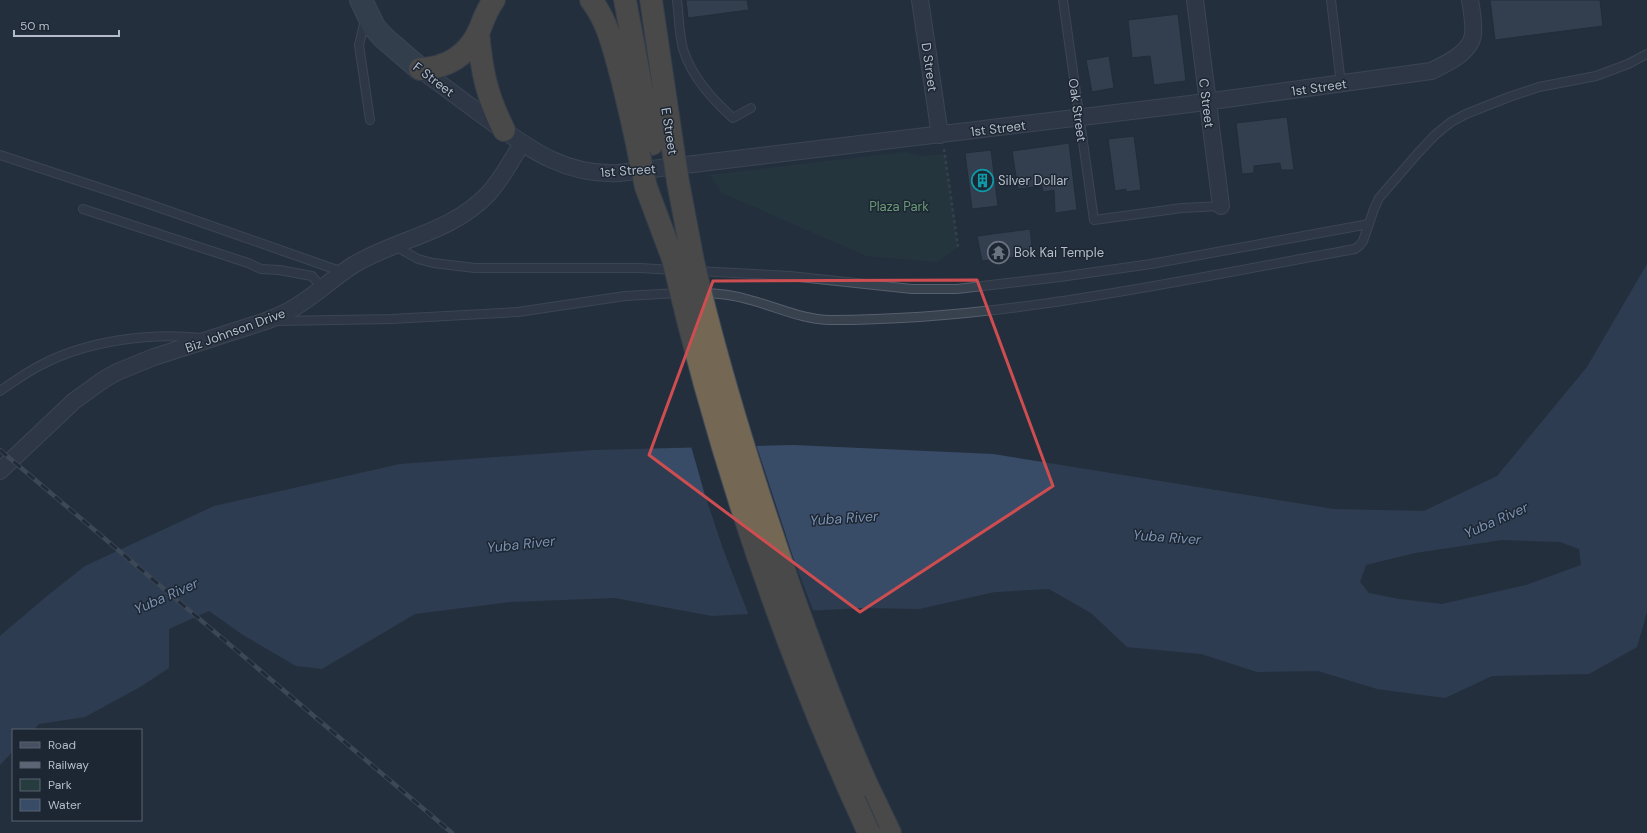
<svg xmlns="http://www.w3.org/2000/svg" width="1647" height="833" font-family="'DM Sans',sans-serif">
  <rect width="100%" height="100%" fill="#242f3e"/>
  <path fill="#263c3f" d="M904 152 922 156 945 154 958 247 937 262 867 256 722 193 710 175Z"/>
  <path fill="#394c67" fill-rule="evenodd" d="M1647 264V612L1637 647 1589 674 1492 676 1445 698 1377 689 1318 671 1257 672 1201 654 1127 647 1091 613 1049 589 995 592 919 609 863 608 712 616 615 598 510 602 415 614 322 669 296 666 243 635 209 611 169 629V668L140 687 85 717 39 724 33 730H13V751L0 765V636L47 596 85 566 214 506 400 464 594 450 794 445 993 454 1334 509 1424 511 1497 476 1587 367ZM1502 540 1560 542 1579 549 1581 565 1526 585 1442 604 1399 599 1369 593 1360 582 1366 565 1415 553Z"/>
  <path fill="#242f3e" d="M756 444 795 563 814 613 749 616 723 549 704 492 691 446Z"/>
  <path fill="#455162" stroke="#1f2835" d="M686 0H747L749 10 688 18Z
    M1490 0H1600L1603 26 1495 40Z
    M1178 14 1186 81 1154 85 1150 56 1132 58 1128 20Z
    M1109 56 1114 88 1092 92 1086 60Z
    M1287 117 1294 170H1281L1280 163 1254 166V173L1242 174 1236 123Z
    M1134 136 1141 190 1126 192V189L1115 191 1108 139Z
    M1069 143 1077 210 1055 213 1054 190 1043 192 1042 186 1018 189 1012 151Z
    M991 150 998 206 972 209 965 153Z
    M1030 229 1033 255 982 261 977 236Z"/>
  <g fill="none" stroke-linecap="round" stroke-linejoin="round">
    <defs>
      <path id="lane" d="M677 0C679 16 679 34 683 49 692 77 711 98 733 118L751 108
        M1063 0 1094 220 1182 208 1221 206
        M1331 0 1341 84
        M365 20 359 45 370 120
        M0 155 146 203 343 272
        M83 209 248 263 261 269 279 270 312 276 322 288
        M395 246 418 259 433 263 475 268H640L674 270
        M697 271 790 276 912 289H957L1060 277 1151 264 1369 224
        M701 293C718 293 734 295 750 300 777 307 803 320 831 320 1008 320 1182 280 1355 249L1360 245 1363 241 1374 209 1379 198 1418 153 1435 135 1451 122 1466 114 1509 97 1539 87 1596 76 1628 64 1647 54
        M276 321 391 319 518 312 625 296 679 293
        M0 391C13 382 27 372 41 365 86 341 151 332 201 338"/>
      <path id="street" d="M920 0 940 135
        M1195 0 1221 206
        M420 69C443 86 466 103 489 120 530 149 565 176 619 173L1190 104 1431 71C1446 64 1470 53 1473 35 1474 24 1472 11 1470 0
        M0 471 74 401 103 380 117 372 154 357 266 321C279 316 292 310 303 302 321 290 337 275 355 264 399 238 451 233 488 194 502 179 511 160 522 144"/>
      <path id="secondary" d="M361 0 374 27 384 38 420 69"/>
      <path id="highway" d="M591 0C609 23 614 51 622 79 628 104 634 128 639 154
        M625 0 652 144
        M651 0 673 149
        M478 32C482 72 486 94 504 130
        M420 69C447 68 467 56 479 31 483 21 487 9 494 0
        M678 182 693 261
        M646 187 673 259
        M867 785 890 833"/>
    </defs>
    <use href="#lane" stroke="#565f6c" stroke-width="10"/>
    <use href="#street" stroke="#565f6c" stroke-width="18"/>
    <use href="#secondary" stroke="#565f6c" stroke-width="24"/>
    <use href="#highway" stroke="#434c59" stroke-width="24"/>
    <path stroke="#44595c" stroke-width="2.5" stroke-dasharray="3 3" stroke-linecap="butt" d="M944 149 958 247"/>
    <use href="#lane" stroke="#38414e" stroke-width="8"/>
    <use href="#street" stroke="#38414e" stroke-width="16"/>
    <use href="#secondary" stroke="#465061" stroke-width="22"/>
    <use href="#highway" stroke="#746855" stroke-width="22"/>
    <defs>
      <path id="rail" d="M0 450 452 833"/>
    </defs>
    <use href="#rail" stroke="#5a6575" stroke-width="4.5"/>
    <use href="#rail" stroke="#1d2633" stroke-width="3" stroke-dasharray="9" stroke-linecap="butt"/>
    <defs>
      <path id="highway-bridge" d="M673 149 678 182
        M639 154 646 187
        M673 259C719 456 784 650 869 833
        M693 261C719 374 754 484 792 593 815 658 839 722 867 785"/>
    </defs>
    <use href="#highway-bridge" stroke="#434c59" stroke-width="24" stroke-linecap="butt"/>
    <use href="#highway-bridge" stroke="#746855" stroke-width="22"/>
  </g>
  <path d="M0 0H1647V833H0ZM977 280 1053 486 860 612 649 455 713 281Z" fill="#242f3e" fill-opacity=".55" fill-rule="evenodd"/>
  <path fill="none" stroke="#ce4d50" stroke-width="3" stroke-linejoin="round" d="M977 280 1053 486 860 612 649 455 713 281Z"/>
  <defs>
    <symbol id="building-ring" viewBox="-11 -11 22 22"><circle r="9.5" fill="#1d2633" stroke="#0f9aa8" stroke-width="1.5"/><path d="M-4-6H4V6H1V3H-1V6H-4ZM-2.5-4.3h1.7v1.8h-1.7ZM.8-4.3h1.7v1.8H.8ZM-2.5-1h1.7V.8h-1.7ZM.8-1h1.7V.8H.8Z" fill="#0f9aa8"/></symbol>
    <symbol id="temple-ring" viewBox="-11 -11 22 22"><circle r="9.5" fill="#1d2633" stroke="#6b7280" stroke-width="1.5"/><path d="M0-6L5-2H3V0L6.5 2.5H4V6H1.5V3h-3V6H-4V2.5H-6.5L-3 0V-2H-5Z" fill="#6b7280"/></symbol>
  </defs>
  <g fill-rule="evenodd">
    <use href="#building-ring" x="970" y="168" width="25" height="25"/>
    <use href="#temple-ring" x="986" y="240" width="25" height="25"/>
  </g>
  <g text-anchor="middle" stroke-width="3" stroke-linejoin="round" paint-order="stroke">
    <g font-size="13" fill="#b4bcc9" stroke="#1d2633">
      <text transform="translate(930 67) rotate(82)" y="5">D Street</text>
      <text transform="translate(434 79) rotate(37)" y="5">F Street</text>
      <text transform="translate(1319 87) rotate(-8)" y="5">1st Street</text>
      <text transform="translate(1207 103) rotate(83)" y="5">C Street</text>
      <text transform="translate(1078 110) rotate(82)" y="5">Oak Street</text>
      <text transform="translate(998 128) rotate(-7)" y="5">1st Street</text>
      <text transform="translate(670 131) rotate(81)" y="5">E Street</text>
      <text transform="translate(628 170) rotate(-4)" y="5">1st Street</text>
      <text transform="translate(235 330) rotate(-20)" y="5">Biz Johnson Drive</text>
    </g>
    <g font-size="13" fill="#b4bcc9" stroke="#1d2633" text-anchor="start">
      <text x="998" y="185">Silver Dollar</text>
      <text x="1014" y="257">Bok Kai Temple</text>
    </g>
    <g font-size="13" fill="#6b9a76" stroke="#1d2633">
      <text x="899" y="211">Plaza Park</text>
    </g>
    <g font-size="14" font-style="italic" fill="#7c92b1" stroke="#1d2633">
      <text transform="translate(844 518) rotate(-4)" y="5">Yuba River</text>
      <text transform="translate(1496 520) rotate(-24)" y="5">Yuba River</text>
      <text transform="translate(1167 537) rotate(4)" y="5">Yuba River</text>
      <text transform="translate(521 544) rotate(-6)" y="5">Yuba River</text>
      <text transform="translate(166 596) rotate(-24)" y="5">Yuba River</text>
    </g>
  </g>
  <rect x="12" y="729" width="130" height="92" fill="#1d2633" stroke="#59626f"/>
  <rect x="20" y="742" width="20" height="6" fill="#465061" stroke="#59626f"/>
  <text x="48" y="749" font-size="12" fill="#b4bcc9">Road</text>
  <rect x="20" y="762" width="20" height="6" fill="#5a6575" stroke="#59626f"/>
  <text x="48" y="769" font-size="12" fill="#b4bcc9">Railway</text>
  <rect x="20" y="779" width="20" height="12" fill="#263c3f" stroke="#59626f"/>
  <text x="48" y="789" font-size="12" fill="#b4bcc9">Park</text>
  <rect x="20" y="799" width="20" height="12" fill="#394c67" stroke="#59626f"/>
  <text x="48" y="809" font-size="12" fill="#b4bcc9">Water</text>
  <path d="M14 30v6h105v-6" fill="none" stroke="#b4bcc9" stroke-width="2"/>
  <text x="20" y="30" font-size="12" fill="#b4bcc9" stroke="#1d2633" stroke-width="3" paint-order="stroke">50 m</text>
</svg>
